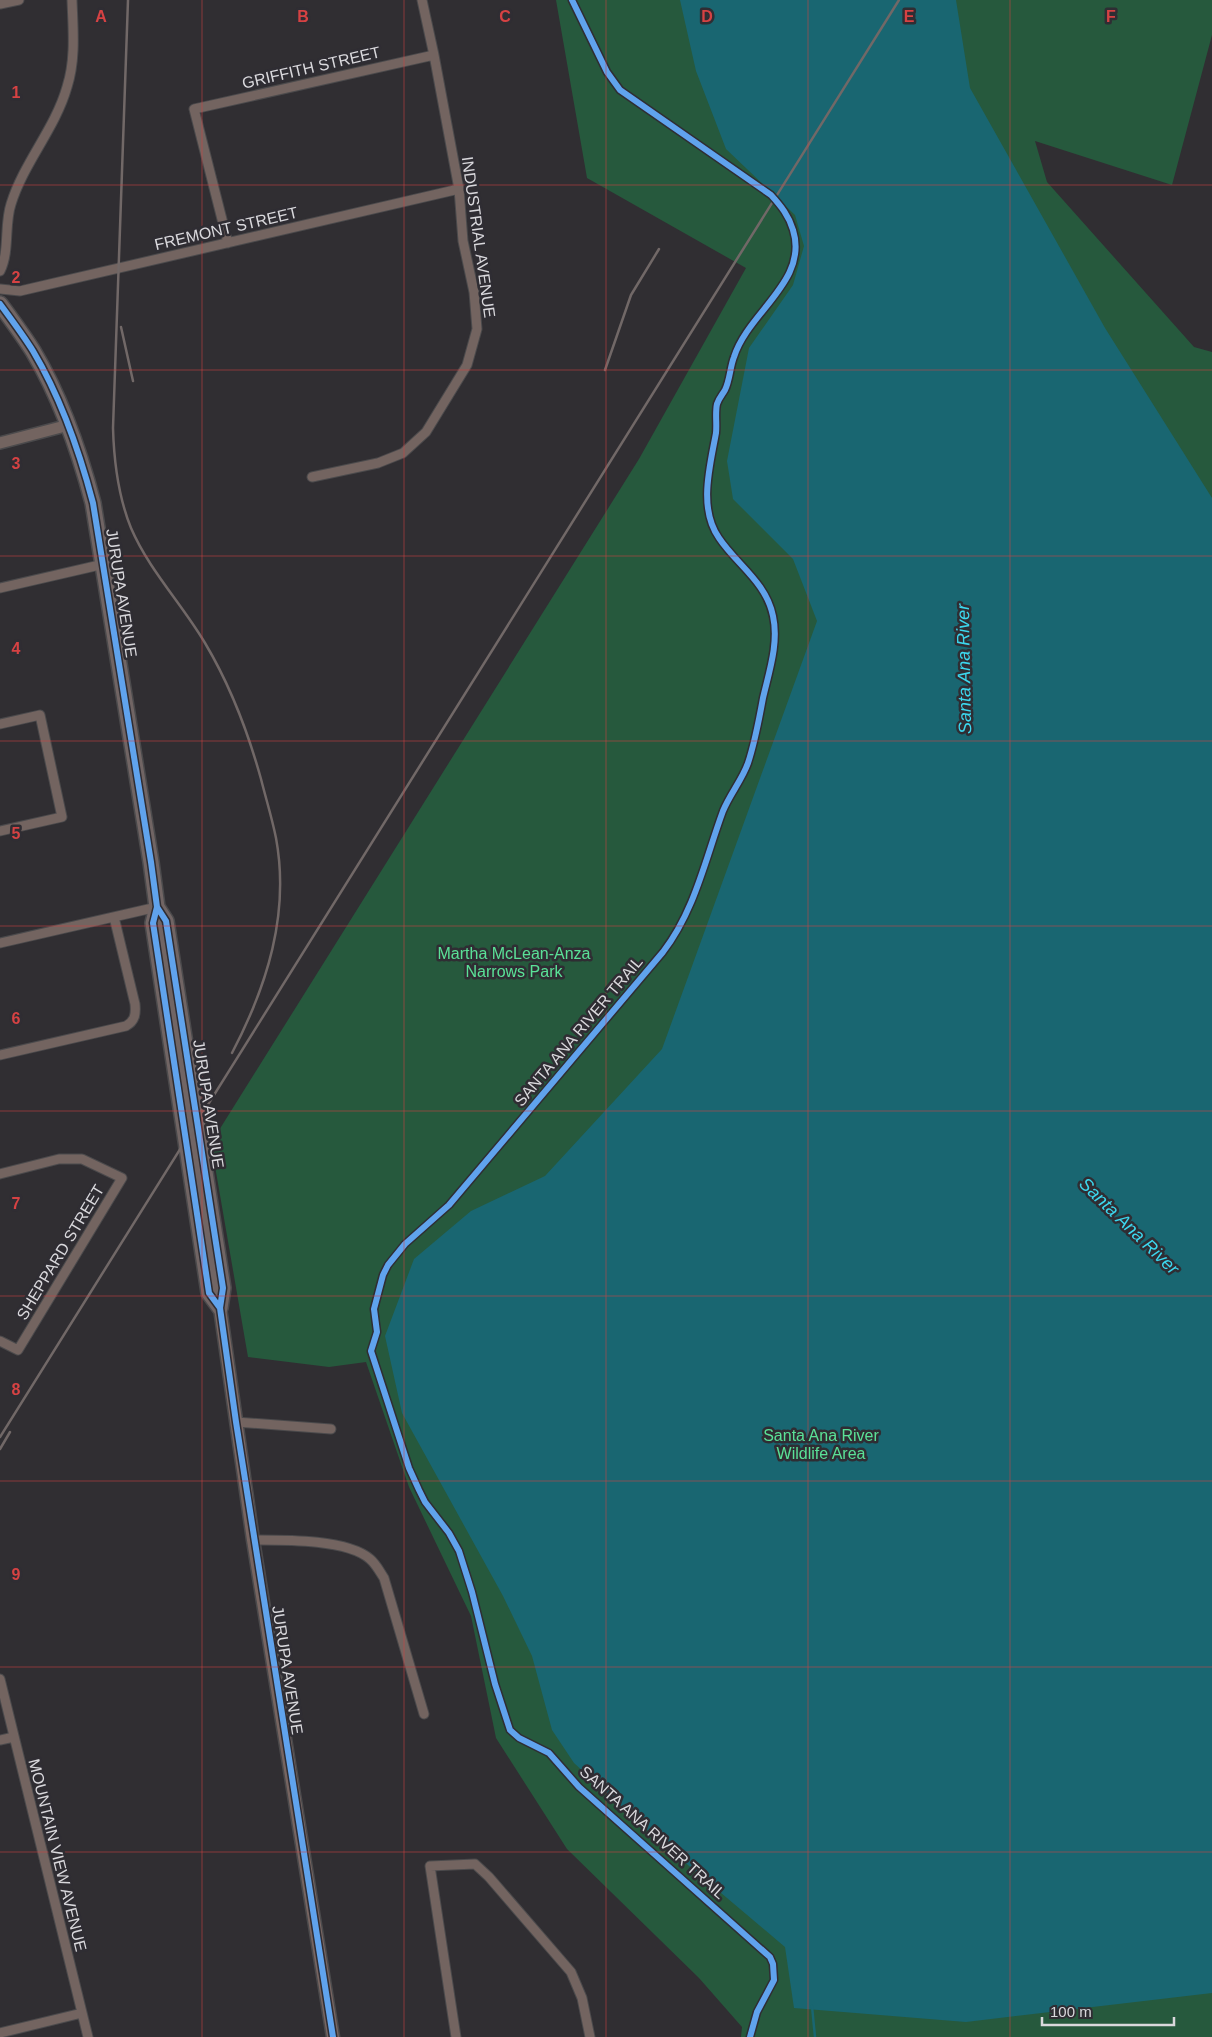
<svg xmlns="http://www.w3.org/2000/svg" width="1212" height="2037" font-family="Arial,sans-serif">
  <rect width="100%" height="100%" fill="#302e32"/>
  <path fill="#26593d" d="M556 0H1212V35L1172 185 1035 141 1047 182 1194 347 1212 352V2037H741L742 2027 699 1978 567 1849 496 1738 471 1616 409 1487 366 1362 329 1367 248 1357 211 1143 639 459 746 268 587 178Z"/>
  <path fill="#196671" d="M680 0H956L970 88 1105 328 1212 498V1993L966 2022 794 2008 785 1947 656 1838 574 1763 552 1730 532 1656 503 1596 402 1413 385 1336 414 1259 471 1211 545 1176 662 1049 817 621 793 559 733 499 727 461 749 348 793 285 804 246 795 215 726 149 696 71Z"/>
  <g fill="none" stroke-linecap="round" stroke-linejoin="round">
    <path stroke="#196671" stroke-width="2.5" d="M812 2006 815 2037"/>
    <defs>
      <path id="minor" d="M0 4 19 0
        M228 243 194 109 434 55
        M0 271C10 251 4 225 11 204 24 162 55 129 67 87 76 59 73 29 72 0
        M0 289 20 291 459 189
        M312 477 378 463 403 453 426 432 467 365 477 329 474 292 463 241 459 189 434 55 422 0
        M0 588 104 564
        M0 724 40 715 62 817 0 831
        M0 943 157 907
        M0 1055 126 1026C135 1021 136 1014 135 1004L114 917
        M0 1174 59 1159H82L122 1178 18 1350 0 1341
        M236 1422 331 1429
        M253 1540C283 1540 347 1539 370 1559 376 1564 380 1572 384 1578L424 1714
        M0 1679 88 2037
        M0 1740 14 1737
        M0 2033 82 2013
        M456 2037 430 1866 475 1864 489 1877 571 1972 582 1998 590 2037"/>
      <path id="tertiary" d="M0 443 69 425"/>
      <path id="secondary" d="M220 1308 253 1540 333 2037"/>
      <path id="primary" d="M0 304C11 319 23 335 33 351 61 398 79 450 93 503L151 862 157 907 153 923 209 1293 220 1308
        M157 907 166 921 223 1288 220 1308"/>
    </defs>
    <use href="#minor" stroke="#4b4a4c" stroke-width="11"/>
    <use href="#tertiary" stroke="#4b4a4c" stroke-width="14"/>
    <use href="#secondary" stroke="#4b4a4c" stroke-width="15"/>
    <use href="#primary" stroke="#4b4a4c" stroke-width="18"/>
    <use href="#minor" stroke="#736460" stroke-width="9"/>
    <use href="#tertiary" stroke="#736460" stroke-width="11"/>
    <use href="#secondary" stroke="#776561" stroke-width="12"/>
    <use href="#primary" stroke="#716564" stroke-width="15"/>
    <path stroke="#716867" stroke-width="2.5" d="M128 0 113 428C114 463 118 496 131 528 149 570 182 604 205 643 230 685 248 732 261 779 266 799 272 818 276 838 290 914 267 986 232 1053
      M121 327 133 381
      M605 370 631 295 659 249
      M0 1437 899 0
      M0 1449 10 1432"/>
    <defs>
      <path id="cycleway" d="M572 0 607 72 620 90 771 195C781 206 789 216 793 230 809 281 748 312 734 357 730 367 730 380 725 390 722 395 719 398 717 404 715 413 717 423 716 433 710 466 698 508 719 538 737 565 766 582 773 616 779 643 769 672 763 698 759 720 755 742 748 763 742 780 730 794 723 811 705 860 695 910 663 952L449 1205 405 1244 388 1265 383 1275 374 1309 377 1332 371 1351 409 1468 419 1490 425 1502 449 1533 459 1551 472 1592 495 1684 510 1730 519 1738 549 1753 579 1787 770 1957 773 1964 774 1980 757 2012 750 2037
        M0 304C11 319 23 335 33 351 61 398 79 450 93 503L151 862 157 907 153 923 209 1293 220 1308
        M157 907 166 921 223 1288 220 1308 236 1422 333 2037"/>
    </defs>
    <use href="#cycleway" stroke="#2f2d33" stroke-width="9"/>
    <use href="#cycleway" stroke="#60a3ed" stroke-width="6"/>
  </g>
  <path fill="none" stroke="#d64243" stroke-width="1" stroke-opacity="0.55" d="M202 0V2037M404 0V2037M606 0V2037M808 0V2037M1010 0V2037M0 185H1212M0 370H1212M0 556H1212M0 741H1212M0 926H1212M0 1111H1212M0 1296H1212M0 1481H1212M0 1667H1212M0 1852H1212"/>
  <g text-anchor="middle" stroke-width="5" stroke-linejoin="round" paint-order="stroke">
    <g font-size="16" fill="#d9d8dc" stroke="#2f2d33">
      <text transform="translate(311 67) rotate(-13)" y="6">GRIFFITH STREET</text>
      <text transform="translate(226 228) rotate(-13)" y="6">FREMONT STREET</text>
      <text transform="translate(479 237) rotate(82)" y="6">INDUSTRIAL AVENUE</text>
      <text transform="translate(122 593) rotate(81)" y="6">JURUPA AVENUE</text>
      <text transform="translate(578 1031) rotate(-50)" y="6">SANTA ANA RIVER TRAIL</text>
      <text transform="translate(209 1104) rotate(81)" y="6">JURUPA AVENUE</text>
      <text transform="translate(60 1252) rotate(-59)" y="6">SHEPPARD STREET</text>
      <text transform="translate(288 1670) rotate(81)" y="6">JURUPA AVENUE</text>
      <text transform="translate(653 1832) rotate(42)" y="6">SANTA ANA RIVER TRAIL</text>
      <text transform="translate(58 1855) rotate(76)" y="6">MOUNTAIN VIEW AVENUE</text>
    </g>
    <g font-size="16" fill="#5ae197" stroke="#2f2d33">
      <text x="514" y="959">Martha McLean-Anza<tspan x="514" dy="18">Narrows Park</tspan></text>
      <text x="821" y="1441">Santa Ana River<tspan x="821" dy="18">Wildlife Area</tspan></text>
    </g>
    <g font-size="18" font-style="italic" fill="#3cd7ee" stroke="#2f2d33">
      <text transform="translate(964 669) rotate(-91)" y="6">Santa Ana River</text>
      <text transform="translate(1129 1226) rotate(44)" y="6">Santa Ana River</text>
    </g>
  </g>
  <g font-size="16" text-anchor="middle" font-weight="bold" fill="#d64243" stroke="#2f2d33" stroke-width="5" stroke-linejoin="round" paint-order="stroke">
    <text x="101" y="22">A</text>
    <text x="303" y="22">B</text>
    <text x="505" y="22">C</text>
    <text x="707" y="22">D</text>
    <text x="909" y="22">E</text>
    <text x="1111" y="22">F</text>
    <text x="16" y="98">1</text>
    <text x="16" y="283">2</text>
    <text x="16" y="469">3</text>
    <text x="16" y="654">4</text>
    <text x="16" y="839">5</text>
    <text x="16" y="1024">6</text>
    <text x="16" y="1209">7</text>
    <text x="16" y="1395">8</text>
    <text x="16" y="1580">9</text>
  </g>
  <path d="M1042 2017v8h132v-8" fill="none" stroke="#d9d8dc" stroke-width="2.5"/>
  <text x="1050" y="2017" font-size="15" fill="#d9d8dc" stroke="#2f2d33" stroke-width="4" paint-order="stroke">100 m</text>
</svg>
